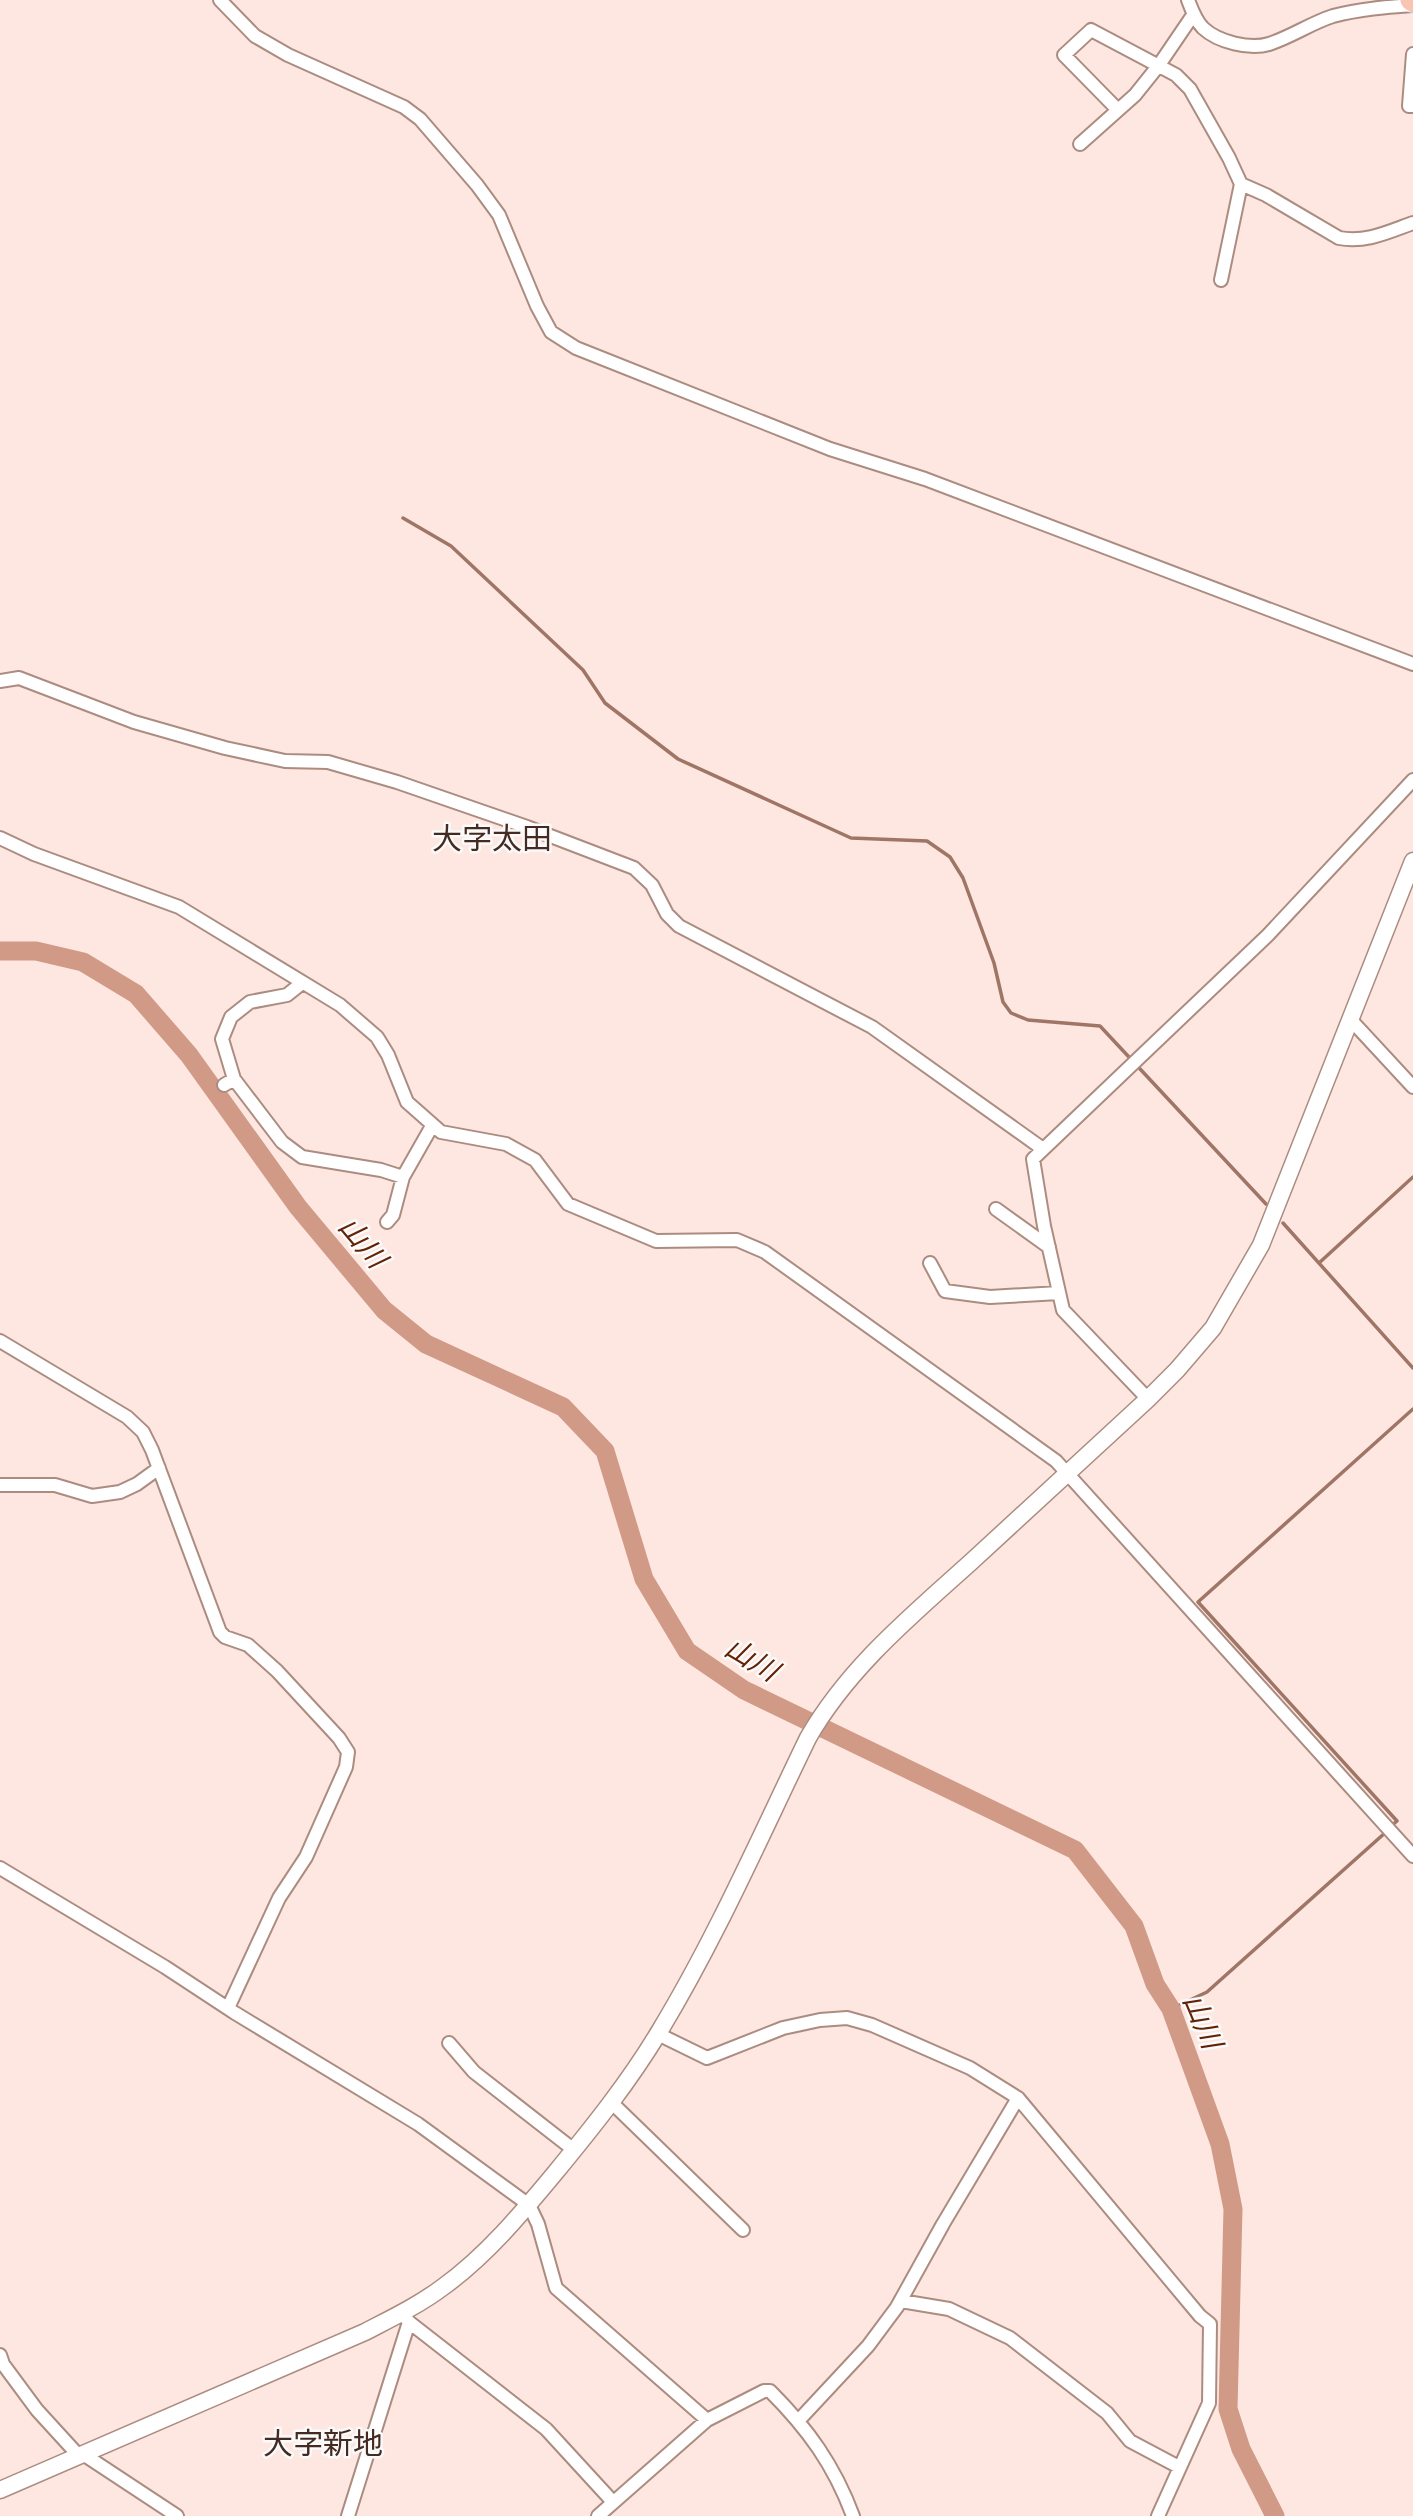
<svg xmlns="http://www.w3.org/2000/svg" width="1413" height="2516" font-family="'Space Grotesk','Noto Sans JP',sans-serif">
  <rect width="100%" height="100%" fill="#fde7e0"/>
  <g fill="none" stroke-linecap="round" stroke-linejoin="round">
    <path stroke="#9f7566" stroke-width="3.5" d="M403 518 451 546 583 670 605 703 678 759 851 838 927 841 950 857 963 878 994 963 1003 1002 1011 1013 1028 1020 1100 1026 1266 1204
      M1283 1223 1413 1368
      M1319 1263 1413 1177
      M1391 1826 1397 1821 1198 1602 1413 1409
      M1171 2009 1207 1992 1386 1832"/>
    <path stroke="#d19a86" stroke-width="19" d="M0 951H36L83 962 136 994 189 1055 298 1207 384 1310 426 1344 563 1407 605 1451 644 1579 687 1651 744 1690 1075 1850 1134 1926 1155 1984 1171 2009 1220 2144 1233 2209 1228 2409 1241 2449 1275 2516"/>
    <defs>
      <path id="minor" d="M220 0 255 36 288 55 404 107 420 119 477 185 499 215 537 306 551 332 576 348 830 449 925 479 1413 664
        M1188 0C1192 10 1195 20 1203 28 1218 42 1250 50 1269 44 1291 37 1311 23 1333 16 1360 9 1386 7 1413 5
        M1413 54 1409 106H1413
        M1118 110 1064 55 1091 30 1176 75 1190 89 1229 158 1241 184 1221 280
        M1080 144 1135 95 1159 65 1193 15
        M1241 184 1266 195 1339 238C1366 243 1388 232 1413 223
        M0 681 19 678 134 722 225 748 285 761 328 762 397 782 527 827 634 868 652 885 667 914 679 926 872 1027 1043 1149
        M0 838 34 854 179 907 340 1005 377 1037 388 1055 407 1102 441 1132 506 1144 535 1160 568 1204 656 1241 737 1240 765 1252 1056 1461 1413 1856
        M1350 1019 1413 1087
        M234 1079 282 1142 302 1157 381 1170 403 1177
        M224 1085 234 1079 222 1039 231 1017 250 1002 287 995 302 983
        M996 1209 1049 1247
        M387 1222 393 1215 403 1177 432 1126
        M930 1263 945 1291 990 1297 1059 1293
        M0 1341 127 1417 143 1432 152 1450 220 1632 225 1637 248 1645 277 1671 339 1738 348 1752 346 1767 306 1857 279 1898 228 2008
        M1148 1399 1063 1310 1044 1226 1033 1159 1268 935 1413 780
        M0 1485H55L92 1496 120 1492 137 1484 159 1468
        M0 1868 165 1967 235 2013 418 2124 529 2205 538 2224 556 2288 707 2420
        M658 2034 707 2058 783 2028 820 2020 847 2018 872 2025 970 2068 1018 2098 1200 2316 1210 2324 1209 2403 1158 2516
        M449 2043 474 2072 574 2150
        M611 2102 743 2230
        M901 2301 949 2309 1010 2338 1107 2413 1130 2441 1179 2467
        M402 2313 409 2322 546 2429 613 2502
        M0 2355 3 2364 37 2410 79 2456
        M799 2420 868 2346 897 2307 943 2224 1018 2098
        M83 2454 177 2516
        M348 2516 409 2322
        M598 2516 707 2420 764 2391H770C808 2429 834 2465 853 2516"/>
      <path id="tertiary" d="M0 2490 365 2332C392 2318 419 2305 443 2287 486 2256 521 2214 555 2173 592 2128 629 2082 659 2032 716 1938 760 1837 808 1738 848 1668 911 1616 971 1562 1030 1508 1089 1454 1148 1399L1177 1370 1213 1328 1261 1245 1413 861"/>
      <path id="trunk" d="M1411 0 1413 1"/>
    </defs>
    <use href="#minor" stroke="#ac8c80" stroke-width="16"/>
    <use href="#tertiary" stroke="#ac8c80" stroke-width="19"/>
    <use href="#trunk" stroke="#d0cecd" stroke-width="24"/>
    <use href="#minor" stroke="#fff" stroke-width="12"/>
    <use href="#tertiary" stroke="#fff" stroke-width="16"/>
    <use href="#trunk" stroke="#fac4b2" stroke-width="21"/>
  </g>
  <g text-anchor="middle" stroke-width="5" stroke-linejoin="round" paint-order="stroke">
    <g font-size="28" font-style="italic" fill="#632205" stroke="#fafafa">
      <text transform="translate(363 1242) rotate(50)" y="10">山川</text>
      <text transform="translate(752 1659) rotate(31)" y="10">山川</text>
      <text transform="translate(1203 2021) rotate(67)" y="10">山川</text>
    </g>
    <g font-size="30" fill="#442a21" stroke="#fafafa">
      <text x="492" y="849">大字太田</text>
      <text x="323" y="2454">大字新地</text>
    </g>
  </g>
</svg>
